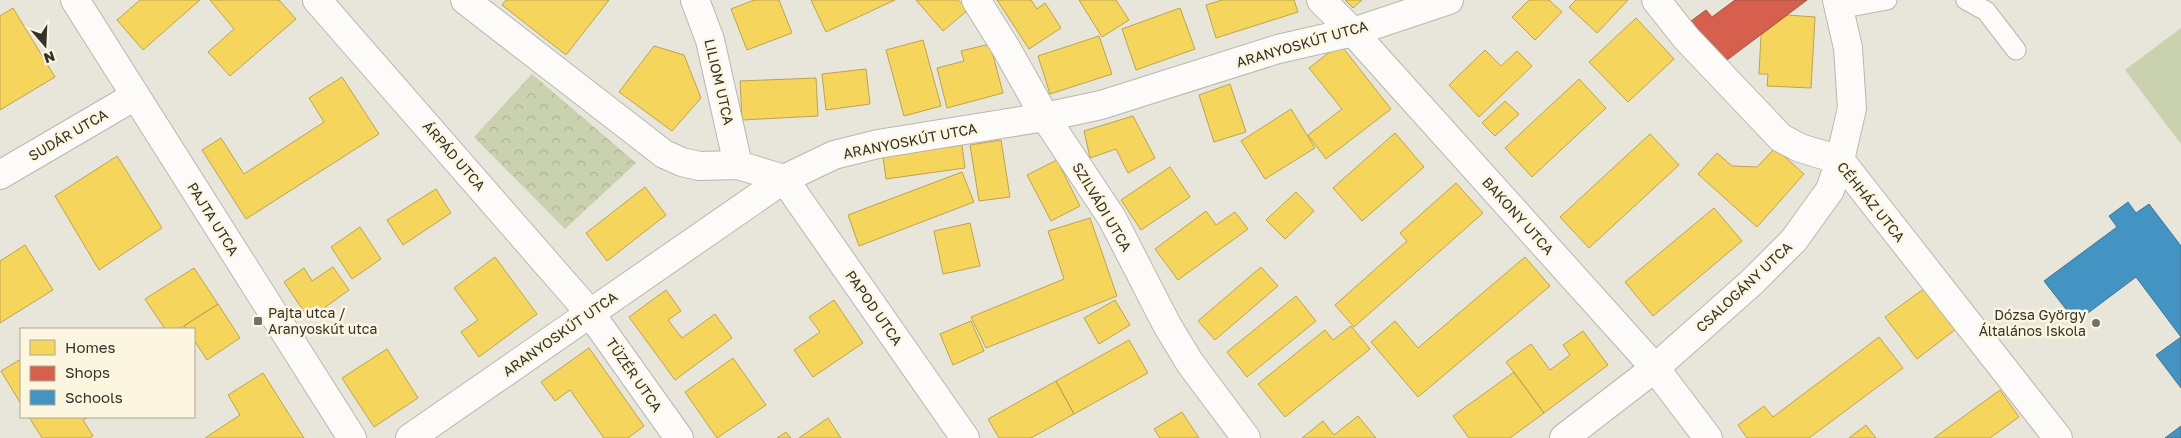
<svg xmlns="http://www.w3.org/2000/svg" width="2181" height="438" font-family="'Golos Text',sans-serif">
  <defs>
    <pattern id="park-crowns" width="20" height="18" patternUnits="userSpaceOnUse" patternTransform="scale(1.25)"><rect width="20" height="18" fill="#c9d1af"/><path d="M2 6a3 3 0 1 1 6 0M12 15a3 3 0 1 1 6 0" fill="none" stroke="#adb497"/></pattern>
  </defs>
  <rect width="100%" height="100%" fill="#e8e6da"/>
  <path fill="#c9d1af" d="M2181 28V144L2125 70Z"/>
  <path fill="url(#park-crowns)" d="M532 74 636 163 565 229 474 137Z"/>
  <path fill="#f6d55c" stroke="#bca44d" d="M140 0H200L143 50 117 20Z
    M210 0H279L296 19 230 76 208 52 234 29Z
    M506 0H609L566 55 502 5Z
    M754 0H779L792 33 747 50 731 9Z
    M811 0H895L826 32Z
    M916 0H958L968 10 943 31Z
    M997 0H1031L1037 9 1045 3 1061 28 1029 49Z
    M1079 0H1116L1129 20 1102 37Z
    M1222 0H1294L1298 12 1216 38 1206 5Z
    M1345 0H1362L1353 8Z
    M1529 0H1549L1562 12 1535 40 1512 17Z
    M1576 0H1628L1597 33 1569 7Z
    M13 8 55 77 0 110V16Z
    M1180 8 1195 49 1136 70 1122 29Z
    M1787 15 1815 17 1811 88 1767 86 1768 74H1759L1761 35Z
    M1636 18 1674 59 1628 102 1589 62Z
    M1099 36 1112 74 1050 94 1038 56Z
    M923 40 941 106 904 116 886 50Z
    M990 44 1003 93 947 108 937 68 964 61 961 51Z
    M1340 44 1391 109 1326 159 1308 135 1342 109 1309 68Z
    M654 46 684 55 701 98 672 131 619 92Z
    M1485 50 1501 66 1517 51 1532 66 1479 117 1449 85Z
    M866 69 870 104 826 110 822 74Z
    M342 77 379 134 246 219 202 150 221 138 244 174 324 122 309 98Z
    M816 78 818 116 742 120 740 81Z
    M1579 79 1606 108 1532 177 1505 148Z
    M1230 84 1246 132 1214 142 1199 95Z
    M1505 101 1519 114 1495 136 1482 123Z
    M1291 109 1315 148 1265 179 1241 141Z
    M1133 116 1155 158 1128 173 1116 149 1090 158 1084 131Z
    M1395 133 1424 167 1362 221 1333 188Z
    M1650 134 1679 165 1589 248 1560 217Z
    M1001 140 1010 197 979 201 970 145Z
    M962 145 965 168 886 179 883 157Z
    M1775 148 1804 174 1757 227 1698 174 1717 153 1732 166 1757 167Z
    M117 156 162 228 99 270 55 196Z
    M1057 160 1080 206 1051 221 1027 175Z
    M1170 167 1190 197 1141 230 1121 200Z
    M962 172 974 202 859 246 848 215Z
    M1456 183 1483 213 1354 327 1335 305 1407 241 1400 233Z
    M645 187 666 215 607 261 586 233Z
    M436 189 451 213 403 245 387 220Z
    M1296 192 1314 211 1285 239 1266 220Z
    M1714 208 1742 241 1653 316 1625 282Z
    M1206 211 1216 225 1235 212 1248 229 1178 280 1155 249Z
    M1090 218 1117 296 986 348 971 317 1064 279 1048 231Z
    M970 223 980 266 943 274 934 231Z
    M360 227 381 259 352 279 331 247Z
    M25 245 53 290 0 323V261Z
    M495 257 537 314 479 357 461 332 478 320 454 288Z
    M1525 257 1550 286 1418 397 1371 342 1395 321 1418 348Z
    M333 267 349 290 309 319 284 282 304 268 312 281Z
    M1261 267 1278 286 1215 340 1198 321Z
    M194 268 218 304 179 329H165L145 299Z
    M1925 288 1956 329 1917 359 1885 317Z
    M666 290 681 311 668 320 682 338 715 314 732 338 675 380 629 317Z
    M1296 296 1316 321 1247 377 1227 352Z
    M834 300 863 343 813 377 794 350 820 332 809 317Z
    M1115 300 1130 325 1099 344 1084 318Z
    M218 304 240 338 207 360 194 340V329H187L184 326Z
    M971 321 984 351 953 365 940 334Z
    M1351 326 1370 349 1285 417 1258 384 1325 330 1333 340Z
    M1583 331 1608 365 1544 413 1506 362 1531 344 1550 370 1570 355 1563 345Z
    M1879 337 1903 368 1809 438H1747L1738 425 1764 406 1773 417Z
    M1129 340 1148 373 1074 414 1056 381Z
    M589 348 644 426 628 438H604L570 390 555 401 541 382Z
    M387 349 418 398 374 427 342 378Z
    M733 358 766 405 717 438 685 392Z
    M21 359V404L1 371Z
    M1514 372 1544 413 1510 438H1469L1453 416Z
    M263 373 304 438H205L240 415 228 395Z
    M1056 381 1074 414 1031 438H999L988 419Z
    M2000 390 2019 417 1990 438H1934Z
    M1182 412 1199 438H1160L1154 429Z
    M1358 416 1376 438H1302L1323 421 1334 435Z
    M29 417H89L83 420 93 436 89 438H42Z
    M828 418 841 438H799Z
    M1866 425 1876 438H1849Z
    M786 432 791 438H777Z"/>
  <path fill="#d6604d" stroke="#a55242" d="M1735 0H1807L1719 66 1687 24 1706 10 1712 17Z"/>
  <path fill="#4393c3" stroke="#3e7695" d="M2128 202 2136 213 2149 204 2181 246V388L2156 355 2181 337 2136 277 2076 322 2044 281 2117 227 2109 216Z
    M2181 426V438H2165Z"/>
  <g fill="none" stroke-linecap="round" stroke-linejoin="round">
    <defs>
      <path id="service" d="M1966 0 1986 11 2016 50
        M1839 9 1887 0"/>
      <path id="minor" d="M75 0 352 438
        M317 0 590 313 679 438
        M465 0 664 154 682 162 699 166 738 165 784 179 965 438
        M695 0 710 40 738 165
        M976 0 1006 48 1045 117 1112 218 1167 325 1190 363 1246 438
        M1321 0 1353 32 1655 368 1708 438
        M1656 0 1686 38 1781 138 1800 148 1840 160 2058 438
        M0 175 135 96
        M410 438 784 179 834 155 878 144 1045 117 1101 105 1278 49 1353 32 1449 0
        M1564 438 1655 368 1751 283 1794 240 1830 190 1840 160 1852 108 1848 48 1837 0"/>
    </defs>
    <use href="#service" stroke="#b9b7ad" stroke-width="21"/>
    <use href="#minor" stroke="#b9b7ad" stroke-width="30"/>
    <use href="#service" stroke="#fcfbf9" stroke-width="19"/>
    <use href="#minor" stroke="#fcfbf9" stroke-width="28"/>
  </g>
  <g fill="#737168" stroke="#fcf6e1" stroke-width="2">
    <rect x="253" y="316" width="10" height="10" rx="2.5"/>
    <circle cx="2096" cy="323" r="5"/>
  </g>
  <g text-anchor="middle" stroke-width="5" stroke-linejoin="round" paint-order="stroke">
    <g font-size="14" fill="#34322a" stroke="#fcf6e1">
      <text transform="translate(1302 44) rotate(-16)" y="5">ARANYOSKÚT UTCA</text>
      <text transform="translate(719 82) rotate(77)" y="5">LILIOM UTCA</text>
      <text transform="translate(68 135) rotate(-30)" y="5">SUDÁR UTCA</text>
      <text transform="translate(910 141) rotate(-11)" y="5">ARANYOSKÚT UTCA</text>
      <text transform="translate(454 156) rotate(49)" y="5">ÁRPÁD UTCA</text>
      <text transform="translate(1871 202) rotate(51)" y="5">CÉHHÁZ UTCA</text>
      <text transform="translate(1102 207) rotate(59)" y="5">SZILVÁDI UTCA</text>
      <text transform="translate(1518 216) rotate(48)" y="5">BAKONY UTCA</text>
      <text transform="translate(213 219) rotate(58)" y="5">PAJTA UTCA</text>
      <text transform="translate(1744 287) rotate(-43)" y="5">CSALOGÁNY UTCA</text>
      <text transform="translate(874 308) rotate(55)" y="5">PAPOD UTCA</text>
      <text transform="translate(560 334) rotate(-35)" y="5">ARANYOSKÚT UTCA</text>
      <text transform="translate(634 375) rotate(55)" y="5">TÜZÉR UTCA</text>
    </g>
    <g font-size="14" fill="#34322a" stroke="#fcf6e1" text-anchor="start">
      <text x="268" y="318">Pajta utca /<tspan x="268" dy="16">Aranyoskút utca</tspan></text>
      <text x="2086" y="320" text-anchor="end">Dózsa György<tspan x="2086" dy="16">Általános Iskola</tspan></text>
    </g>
  </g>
  <rect x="20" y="328" width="175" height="90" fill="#fcf6e1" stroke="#aca898"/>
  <rect x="30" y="340" width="25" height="15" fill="#f6d55c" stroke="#aca898"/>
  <text x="65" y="353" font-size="15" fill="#34322a">Homes</text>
  <rect x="30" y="366" width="25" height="15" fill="#d6604d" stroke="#aca898"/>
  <text x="65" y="378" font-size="15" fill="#34322a">Shops</text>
  <rect x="30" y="390" width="25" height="15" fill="#4393c3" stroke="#aca898"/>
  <text x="65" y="403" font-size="15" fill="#34322a">Schools</text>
  <g transform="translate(45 45) rotate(161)" stroke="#fcf6e1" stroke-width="4" paint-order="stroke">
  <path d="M0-4L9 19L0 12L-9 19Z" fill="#34322a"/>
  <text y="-8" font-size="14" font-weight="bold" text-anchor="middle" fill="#34322a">N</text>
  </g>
</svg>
